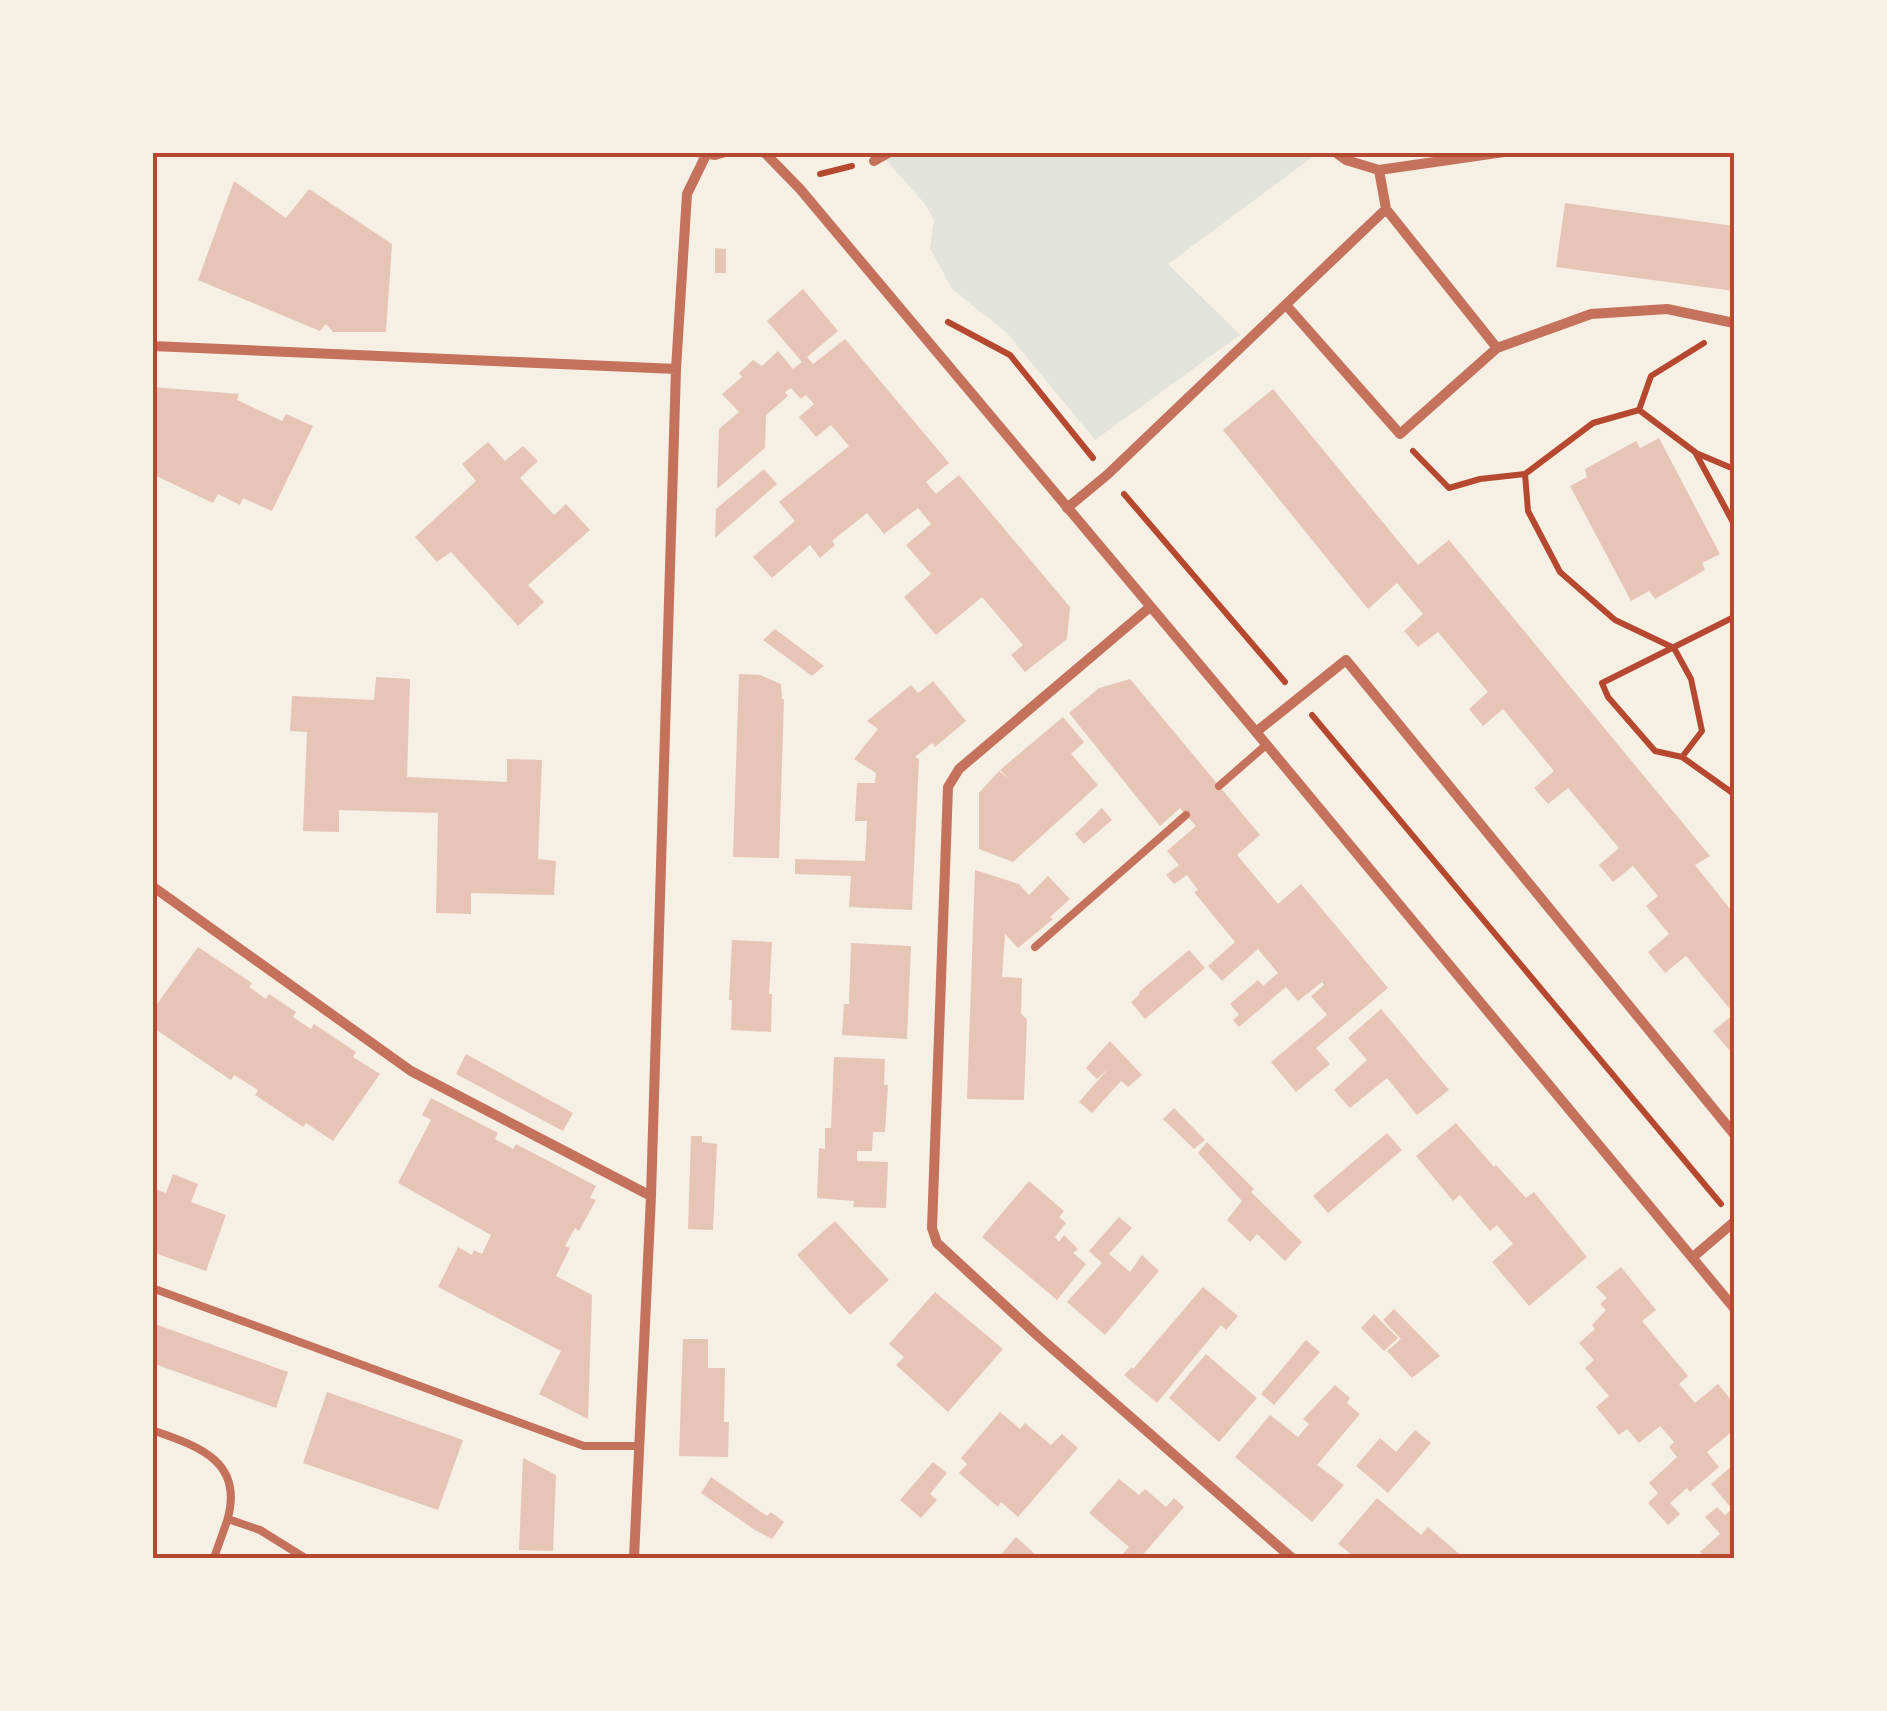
<svg xmlns="http://www.w3.org/2000/svg" width="1887" height="1711" font-family="Lato,sans-serif">
  <rect width="100%" height="100%" fill="#f6efe4"/>
  <path fill="#e2e4dc" d="M880 153H1318L1168 264 1240 335 1095 440 1007 333 952 289 930 248 934 220 925 204Z"/>
  <path fill="#e6c5b7" d="M234 181 286 218 309 189 392 244 386 332H333L326 324 320 331 198 280Z
    M1565 203 1734 226V291L1556 267Z
    M715 248 726 249V273H715Z
    M803 289 838 331 807 357 813 364 845 339 949 463 926 482 936 494 959 475 1070 607 1067 639 1025 672 1011 655 1023 645 982 597 936 635 904 597 931 574 906 545 931 524 918 508 884 534 867 513 832 541 835 545 820 558 810 545 772 578 753 557 795 521 779 502 849 446 831 425 816 437 799 417 814 404 806 395 801 399 791 388 785 392 788 396 766 415 765 448 717 489 719 429 739 412 722 394 742 377 739 373 753 360 762 366 778 351 793 369 802 362 767 321Z
    M152 387 239 394 237 400 282 421 286 414 313 426 272 511 243 498 240 505 218 494 213 503 152 474 155 465 152 464Z
    M1273 389 1418 565 1449 540 1710 856 1695 865 1734 914V1048L1730 1051 1713 1031 1734 1014 1686 956 1665 973 1648 952 1669 934 1646 906 1658 896 1633 866 1613 882 1599 865 1619 848 1568 788 1548 804 1534 788 1554 771 1503 709 1483 726 1469 709 1488 692 1438 632 1418 647 1404 631 1423 614 1397 583 1368 609 1223 430Z
    M1659 438 1720 554 1702 563 1705 570 1655 599 1649 591 1631 601 1570 486 1587 477 1585 469 1636 441 1640 448Z
    M488 442 505 461 523 446 538 461 520 478 554 515 566 504 590 530 528 585 544 602 518 626 451 552 437 562 415 537 476 481 462 464Z
    M764 469 777 484 715 538 716 509Z
    M775 629 824 666 812 676 763 640Z
    M739 674 760 675 781 684 782 699H784L779 858 733 857Z
    M376 677 410 679 407 777 507 782V759L542 760 538 859 556 861 554 895 471 893V914L436 913 438 813 339 810V832L303 831 307 732 290 731 292 696 374 700Z
    M1130 679 1260 835 1237 855 1278 904 1301 884 1388 988 1316 1048 1330 1064 1296 1092 1271 1062 1327 1015 1311 996 1324 985 1322 982 1298 1001 1286 987 1239 1027 1233 1020 1239 1015 1230 1004 1258 980 1263 986 1278 973 1258 949 1222 981 1208 966 1235 942 1194 892 1198 890 1187 875 1174 884 1166 875 1179 865 1167 851 1196 826 1180 808 1160 826 1069 713 1099 688Z
    M933 681 966 721 935 747 932 743 915 757 919 759 912 910 849 907 851 876 795 874V859L865 861 867 821H855L857 783H875L876 773 854 759 878 729 867 721 911 685 918 693Z
    M1063 717 1084 742 1071 754 1098 785 1013 862 979 849V793L999 771 1008 778 1000 770Z
    M1102 808 1112 820 1084 844 1075 834Z
    M975 870 1019 884 1029 895 1048 876 1070 899 1050 917 1053 919 1018 948 1005 934 1002 977 1022 978 1021 1014 1027 1019 1024 1100 967 1099Z
    M732 940 772 942 769 994H772L771 1032 731 1030 732 1000H729Z
    M851 943 911 946 907 1039 842 1035 844 1004H849Z
    M198 947 252 983 249 987 266 999 269 994 296 1012 293 1017 311 1029 314 1024 356 1052 353 1057 380 1074 333 1141 306 1123 303 1127 255 1095 258 1090 234 1075 231 1080 152 1027V1011Z
    M1189 950 1205 968 1145 1019 1131 1002 1140 994 1139 992Z
    M1381 1009 1449 1090 1417 1115 1387 1078 1350 1108 1334 1090 1367 1060 1348 1038Z
    M1110 1041 1142 1075 1128 1087 1121 1081 1092 1113 1079 1102 1108 1069 1097 1079 1086 1068Z
    M466 1054 573 1113 563 1131 456 1074Z
    M834 1057 885 1059 884 1085H888L885 1132H873L872 1151H857V1161L888 1162 886 1208 853 1207 854 1201 817 1198 819 1148 825 1149V1128H831Z
    M431 1098 498 1133 495 1139 513 1149 516 1144 596 1186 590 1198 596 1200 579 1231 575 1228 565 1246 570 1248 556 1276 592 1295 588 1419 539 1394 561 1351 438 1287 458 1247 472 1255 474 1250 482 1254 491 1235 398 1183 431 1120 422 1115Z
    M1174 1108 1205 1140 1194 1149 1163 1119Z
    M1456 1123 1494 1167 1496 1165 1526 1198 1534 1192 1587 1257 1529 1306 1492 1262 1513 1244 1497 1225 1490 1231 1460 1195 1453 1201 1416 1156Z
    M1387 1133 1402 1150 1328 1213 1313 1196Z
    M691 1136H702V1142L717 1144 713 1230 688 1229Z
    M1207 1142 1254 1189 1251 1192 1302 1242 1285 1261 1257 1234 1250 1242 1227 1220 1242 1201 1198 1153Z
    M173 1174 198 1184 191 1202 226 1215 206 1271 152 1252V1188L166 1193Z
    M1029 1181 1064 1211 1059 1217 1066 1223 1055 1237 1059 1242 1064 1235 1078 1249 1073 1253 1086 1264 1057 1300 982 1237Z
    M1119 1217 1132 1228 1109 1254 1130 1272 1142 1255 1159 1271 1105 1335 1067 1302 1102 1263 1089 1251Z
    M835 1221 889 1280 850 1315 797 1255Z
    M1621 1267 1656 1310 1642 1321 1688 1376 1679 1384 1695 1403 1718 1384 1734 1403V1430L1707 1452 1719 1467 1690 1492 1687 1488 1670 1503 1680 1514 1668 1525 1648 1503 1658 1493 1649 1483 1677 1457 1669 1447 1674 1442 1660 1426 1639 1443 1627 1429 1619 1435 1596 1407 1609 1396 1585 1368 1594 1360 1579 1343 1595 1329 1592 1325 1606 1310 1600 1304 1607 1298 1596 1287Z
    M1203 1287 1238 1316 1226 1330 1221 1325 1157 1403 1124 1375 1132 1367 1133 1369Z
    M935 1292 1003 1349 948 1412 896 1365 904 1357 889 1344Z
    M1394 1309 1440 1356 1412 1378 1387 1351 1401 1339 1383 1320Z
    M1374 1314 1398 1338 1384 1351 1361 1328Z
    M152 1323 288 1372 276 1408 152 1363Z
    M683 1339H708V1368H725L724 1422H729L728 1457 679 1456Z
    M1306 1340 1320 1352 1274 1405 1261 1394Z
    M1206 1354 1257 1398 1219 1442 1169 1398Z
    M1335 1385 1350 1398 1347 1403 1360 1414 1317 1465 1344 1485 1312 1522 1235 1457 1270 1415 1298 1437 1309 1424 1303 1419Z
    M327 1392 463 1440 438 1510 303 1463Z
    M1000 1412 1020 1429 1025 1423 1051 1445 1062 1434 1078 1448 1018 1517 1001 1502 998 1507 959 1473 967 1464 961 1458Z
    M1415 1430 1431 1443 1388 1493 1356 1466 1380 1438 1396 1452Z
    M523 1458 556 1475 553 1551 519 1550Z
    M933 1462 947 1473 930 1494 937 1500 921 1518 900 1500Z
    M1734 1464V1558H1706L1700 1552 1720 1534 1705 1517 1717 1507 1725 1515 1732 1509 1711 1484Z
    M711 1477 767 1516 771 1512 784 1522 772 1539 755 1530 701 1493Z
    M1119 1479 1139 1495 1145 1489 1166 1507 1174 1498 1184 1507 1140 1558H1119L1129 1547 1089 1513Z
    M1377 1498 1421 1535 1428 1527 1464 1558H1356L1338 1544Z
    M1016 1537 1037 1556 1035 1558H998Z"/>
  <g fill="none" stroke-linecap="round" stroke-linejoin="round">
    <path stroke="#b5482f" stroke-width="6" d="M820 174 852 166
      M948 322 1010 355 1093 458
      M1639 410 1651 376 1704 343
      M1413 451 1449 488 1480 479 1525 474 1593 423 1639 410 1695 452 1734 524
      M1696 453 1734 469
      M1525 474 1528 511 1560 572 1615 620 1674 648 1691 679 1702 731 1682 757
      M1124 494 1285 682
      M1734 617 1602 683 1608 697 1655 751 1682 757 1734 794
      M1312 715 1721 1204"/>
    <path stroke="#c5725c" stroke-width="8" d="M1219 786 1266 745
      M1035 947 1186 815
      M152 1288 584 1446H640
      M152 1430C198 1446 245 1461 227 1521 223 1533 218 1546 214 1558
      M228 1519 260 1530 305 1558"/>
    <path stroke="#c5725c" stroke-width="10" d="M697 152 715 155 725 152
      M764 152 800 189 1256 732 1734 1308
      M1335 152 1346 160 1379 170
      M874 161 890 152
      M1286 305 1400 434 1497 348 1386 209 1379 170 1504 152
      M152 346 676 369
      M1497 348 1591 314 1667 309 1734 323
      M1067 508 1107 475 1386 209
      M1150 607 959 769 948 787 932 1228 937 1243 1038 1336 1292 1558
      M1256 732 1346 660 1734 1134
      M152 886 411 1071 651 1196
      M1693 1257 1734 1222
      M634 1558 651 1196 676 369 687 194 706 155"/>
  </g>
  <rect width="1887" height="1711" fill="none" stroke="#f6efe4" stroke-width="310"/>
  <rect x="155" y="155" width="1577" height="1401" fill="none" stroke="#b5482f" stroke-width="4"/>
</svg>
